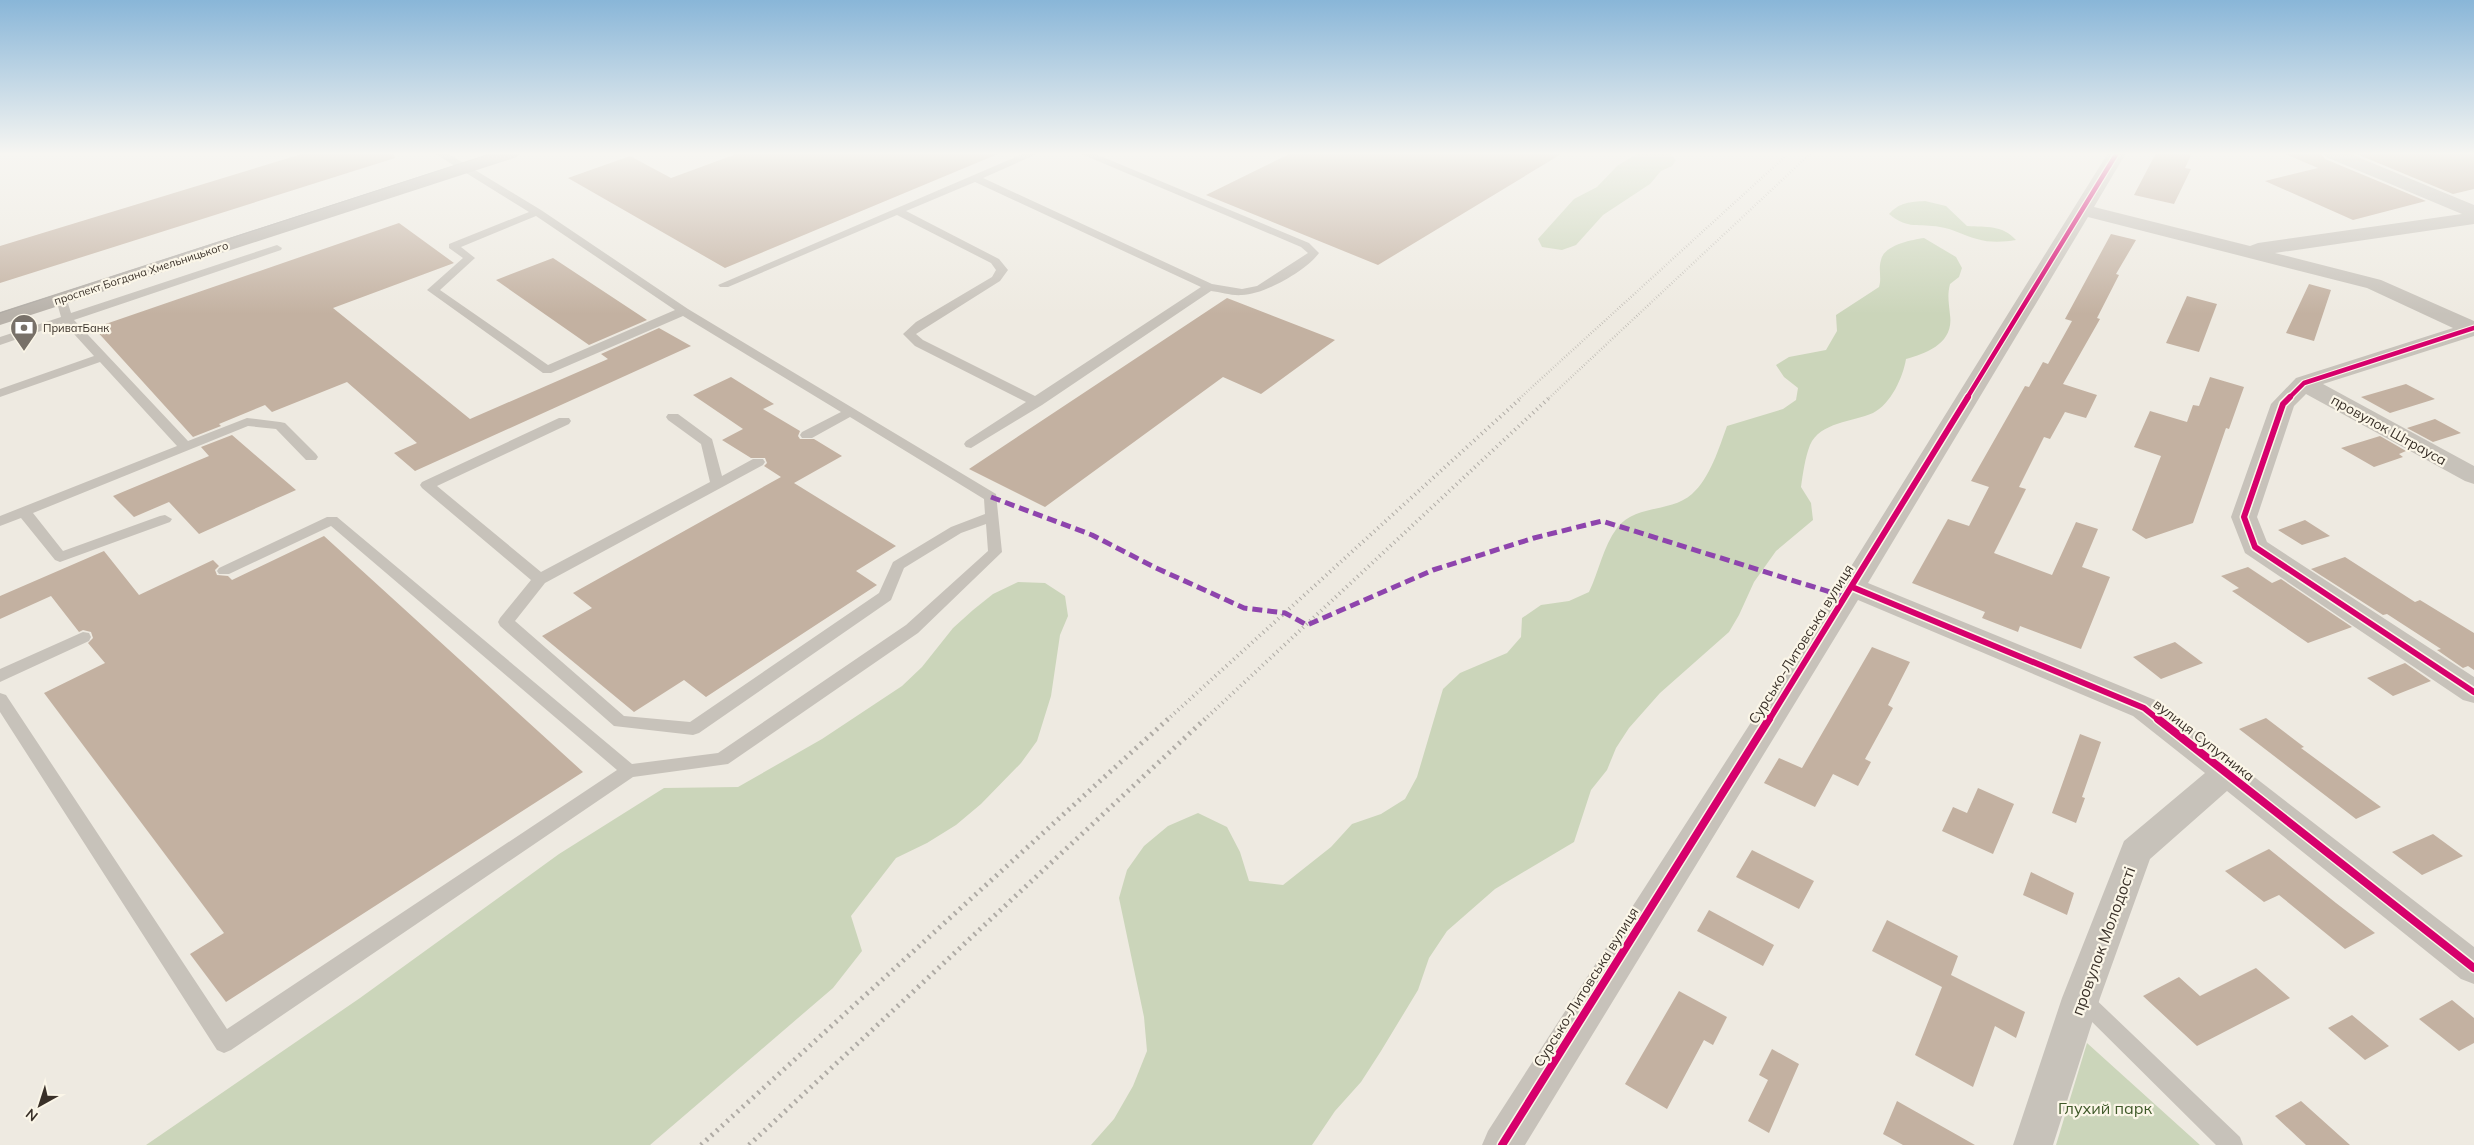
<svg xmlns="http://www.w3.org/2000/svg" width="2474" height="1145" font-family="Mulish,sans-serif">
  <rect width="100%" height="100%" fill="#eeeae1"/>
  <path fill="#cbd5ba" d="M1669 153 1676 160 1672 166 1661 171 1650 184 1603 215 1576 245 1562 250 1542 247 1538 239 1574 199 1597 187 1617 166 1638 153Z
    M1925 201 1946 206 1967 226C1986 227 2003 225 2016 240 2004 242 1990 243 1977 239 1965 236 1954 229 1940 227 1919 223 1908 230 1889 214 1900 202 1910 202 1925 201Z
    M1924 238 1956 257 1962 268 1959 277 1950 284C1947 296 1949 303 1950 315 1954 343 1927 353 1906 359 1903 377 1891 404 1873 413 1853 422 1820 422 1810 445 1805 458 1803 473 1801 487L1811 503 1813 520 1776 551 1754 582 1739 615 1729 632 1660 693 1629 728 1616 748 1607 770 1591 790 1574 842 1495 889 1447 931 1429 958 1418 990 1381 1051 1361 1082 1335 1111 1312 1145H1091L1114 1119 1133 1086 1147 1051 1144 1017 1119 898 1127 870 1144 846 1168 826 1198 813 1227 827 1240 852 1249 881 1283 885 1331 847 1352 824 1381 814 1405 799 1417 777 1443 689 1460 673 1507 653 1521 637 1522 618 1541 605 1569 601 1589 592C1599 571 1603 547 1617 528 1635 504 1671 513 1692 494 1710 478 1719 448 1727 426L1783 409 1796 400 1798 388 1784 377 1776 365 1789 357 1826 350 1837 331 1836 315 1879 287C1882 278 1878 270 1881 260 1884 245 1911 240 1924 238Z
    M1018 582 1045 583 1065 596 1068 616 1060 635 1051 696 1037 741 1021 763 981 804 956 825 927 843 896 858 851 916 862 951 833 988 650 1145H146L360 998 559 854 664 788 738 787 822 739 902 686 922 667 953 628 973 610 993 594Z
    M2087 1043 2200 1145H2056Z"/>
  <path fill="#c3b1a1" d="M305 153H394L395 158 0 283V246Z
    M739 153H998V154L725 268 568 178 630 156 671 178Z
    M1291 153H1563L1378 265 1206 195Z
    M2156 153H2192L2185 168 2191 169 2174 204 2134 195Z
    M2283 153H2321L2325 159 2426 201 2353 220 2265 181 2318 168Z
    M2354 153H2474V189L2453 194Z
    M399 223 454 263 333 308 470 419 608 359 601 354 659 328 691 346 415 471 394 453 417 443 347 382 272 412 265 405 219 424 221 426 193 437 94 328Z
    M2111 234 2136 240 2116 274 2119 275 2097 318 2100 319 2063 384 2097 395 2086 418 2065 412 2050 439 2044 437 2019 487 2026 489 1994 553 2052 575 2076 522 2098 529 2082 567 2110 577 2081 649 2020 626 2018 632 1982 618 1985 612 1912 583 1948 519 1969 526 1989 487 1971 481 2025 386 2029 387 2043 362 2048 364 2072 321 2065 319Z
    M553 258 647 320 589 345 496 280Z
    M2309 284 2331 290 2314 341 2286 333Z
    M2187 296 2217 304 2199 352 2166 343Z
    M1227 298 1335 340 1261 394 1223 377 1045 507 969 469Z
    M731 377 774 404 763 409 800 431 798 436 800 439H814L842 456 794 483 896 546 856 571 877 585 706 697 684 680 634 712 542 636 592 608 573 593 781 477 764 466 767 463 765 458H751L722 440 743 429 693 395Z
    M2210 377 2244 387 2229 429 2226 428 2193 523 2146 539 2132 530 2161 456 2134 447 2150 411 2187 422 2193 405 2199 406Z
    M2406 384 2435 399 2390 413 2361 397Z
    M2435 419 2461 433 2433 442 2407 428Z
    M232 435 296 490 199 534 169 502 134 517 113 496 209 456 201 447Z
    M2380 436 2406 451 2399 454 2403 457 2374 467 2341 448Z
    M2305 520 2330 536 2302 545 2278 530Z
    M324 536 583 772 226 1002 190 954 224 933 44 693 105 663 88 643 93 638 91 632 83 630 79 632 51 596 0 619V596L104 551 139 595 213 560 219 566 215 570 217 575 228 576 232 580Z
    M2345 557 2415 602 2420 600 2474 633V670L2468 666 2463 668 2437 650 2441 649 2387 614 2383 615 2311 569Z
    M2248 567 2272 583 2281 579 2352 627 2308 643 2232 591 2239 588 2221 576Z
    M2175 642 2203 663 2161 679 2133 657Z
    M1872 647 1910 662 1888 705 1893 708 1865 759 1871 762 1858 786 1833 774 1815 807 1764 783 1779 758 1802 768Z
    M2405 663 2431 681 2393 696 2367 678Z
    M2266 718 2304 747 2301 748 2381 807 2356 819 2239 729Z
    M2080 734 2101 742 2082 797 2085 798 2076 823 2052 813Z
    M1978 788 2014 804 1993 854 1942 831 1953 807 1967 813Z
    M2433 834 2463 856 2422 875 2392 852Z
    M2269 849 2336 903 2375 933 2345 949 2279 895 2264 902 2225 871Z
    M1752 850 1814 881 1799 909 1736 877Z
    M2031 872 2074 893 2067 915 2023 895Z
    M1709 910 1774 945 1763 966 1697 931Z
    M1887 920 1958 956 1951 975 2025 1012 2016 1038 1995 1026 1973 1087 1915 1055 1942 987 1872 951Z
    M2256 968 2290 998 2197 1046 2143 996 2179 977 2200 996Z
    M1679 991 1727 1017 1713 1045 1704 1040 1667 1109 1625 1084Z
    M2452 1000 2474 1018V1043L2459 1051 2419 1019Z
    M2352 1015 2389 1046 2365 1060 2328 1028Z
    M1772 1049 1799 1064 1769 1133 1748 1121 1768 1080 1759 1075Z
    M1897 1101 1975 1145H1903L1883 1134Z
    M2301 1101 2350 1145H2306L2275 1116Z"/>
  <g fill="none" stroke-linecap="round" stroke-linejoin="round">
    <path fill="#c7c2ba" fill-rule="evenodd" d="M434 153H447L541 210 688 309 996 494 1002 552 918 633 728 764 633 777 231 1050 224 1053 217 1050 0 712V693L6 695 227 1029 617 770 331 526 229 574H219L217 571 219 568 327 517H337L632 764 718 753 906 625 988 551 986 524 961 533 904 568 891 600 699 733 693 735 614 726 500 626 498 622 500 618 531 580 422 488 420 485 422 482 559 418H569L571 421 569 424 437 486 541 572 710 482 701 444 668 420 666 417 668 414H678L712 439 722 476 753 459H763L765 462 763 465 545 583 515 621 624 716 690 722 879 593 893 562 951 527 985 514 984 499 850 417 812 438H802L800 435 802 432 841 412 683 316 551 373H543L427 290 463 258 449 248V244L529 212ZM536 216 675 310 548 365 440 290 475 258 461 247Z
      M1025 153H1039L983 178 1212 284 1242 289 1257 286 1308 253 1301 247 1079 153H1093L1309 243 1319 253C1307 270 1264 295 1242 295 1232 296 1221 292 1211 291L1042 405 971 448 966 447 964 444 966 441 1026 402 915 346 903 334 916 322 992 277 996 270 991 263 897 215 728 287H720L718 285ZM975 182 1201 287 1035 396 923 340 916 334 1000 281 1008 270 999 259 906 211Z
      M277 245 282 248 281 250 74 320 188 441 247 418 280 422 285 423 316 454 318 457 316 460H306L276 429 248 426 33 513 63 551 160 516 165 515 172 519 170 522 60 562 55 560 21 518 0 526V516L177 446 100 362 0 397V389L94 356 64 323 0 345V337L61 317 56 299 58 297H66L71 313Z
      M83 632 89 633 91 637 89 641 0 682V669Z
      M2081 989 2088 992 2240 1137 2243 1145H2216L2074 1004 2071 998 2074 992Z"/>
    <path fill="#c7c2ba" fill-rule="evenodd" d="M2108 153H2126L2094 207 2250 246 2258 243 2462 214 2326 157 2323 153H2348L2474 205V224L2275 253 2381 280 2474 321V336L2323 384 2474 466V484L2465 481 2306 394 2294 406 2257 517 2267 542 2474 677V703L2463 700 2245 553 2231 517 2271 404 2296 378 2453 328 2367 288 2088 217 1868 583 2155 700 2474 947V984L2461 979 2227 791 2150 859 2100 998 2053 1145H2013L2062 998 2124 841 2205 773 2133 716 1858 600 1525 1145H1482L1488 1131 1842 581Z"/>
    <path fill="#b8b2aa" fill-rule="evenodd" d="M492 153H520L517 157 0 325V312Z"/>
    <path stroke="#afaba5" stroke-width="1" d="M0 313 493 153"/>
    <path stroke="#afaba5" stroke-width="2.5" stroke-dasharray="0.5 2.5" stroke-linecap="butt" d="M1520 398 1789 153
      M1549 398 1811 153"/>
    <path stroke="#afaba5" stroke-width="4" stroke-dasharray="1 4" stroke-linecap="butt" d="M1167 720 1522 397
      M1204 720 1550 397"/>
    <path stroke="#afaba5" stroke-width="5" stroke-dasharray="2 5" stroke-linecap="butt" d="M701 1145 1168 719
      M749 1145 1205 719"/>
    <path stroke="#8e44ad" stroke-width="5" stroke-dasharray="10 5" stroke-linecap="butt" d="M991 497 1092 535 1154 567 1244 608 1285 613 1307 625 1433 570 1534 538 1602 521 1846 597"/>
    <defs>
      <path id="cycleway-far2" d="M1967 398 2117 153
        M2289 398 2304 383 2474 328"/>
      <path id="cycleway-far1" d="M2290 397 2283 404 2244 517 2255 547 2474 692
        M1852 587 2144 708 2159 720
        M1769 720 1968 397"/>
      <path id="cycleway" d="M2158 719 2474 968
        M1502 1145 1769 719"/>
    </defs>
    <use href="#cycleway-far2" stroke="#fbf6e8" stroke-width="7"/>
    <use href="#cycleway-far1" stroke="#fbf6e8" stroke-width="9"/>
    <use href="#cycleway" stroke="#fbf6e8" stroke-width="11"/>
    <use href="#cycleway-far2" stroke="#d6006c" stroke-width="4.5"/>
    <use href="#cycleway-far1" stroke="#d6006c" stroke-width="6"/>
    <use href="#cycleway" stroke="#d6006c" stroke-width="8"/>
  </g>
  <linearGradient id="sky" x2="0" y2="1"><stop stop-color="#89b6d8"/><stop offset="0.49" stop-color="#f7f6f2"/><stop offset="1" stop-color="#f7f6f2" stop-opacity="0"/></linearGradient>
  <rect width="2474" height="314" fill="url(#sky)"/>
  <defs>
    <symbol id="bank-pin" viewBox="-11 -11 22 30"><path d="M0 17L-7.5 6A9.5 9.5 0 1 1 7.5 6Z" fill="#787169" stroke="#fbf6e8"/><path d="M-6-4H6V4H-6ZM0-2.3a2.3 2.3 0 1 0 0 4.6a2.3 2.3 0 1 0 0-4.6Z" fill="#fff"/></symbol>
  </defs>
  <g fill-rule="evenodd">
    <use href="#bank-pin" x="8" y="312" width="32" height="43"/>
  </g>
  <g text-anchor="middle" stroke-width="4.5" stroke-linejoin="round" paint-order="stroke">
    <g font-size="11" fill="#393028" stroke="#fbf6e8">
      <text transform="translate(141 273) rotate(-18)" y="4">проспект Богдана Хмельницького</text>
    </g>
    <g font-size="11" fill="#393028" stroke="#fbf6e8" text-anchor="start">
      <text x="43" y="332">ПриватБанк</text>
    </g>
    <g font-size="14" fill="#393028" stroke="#fbf6e8">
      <text transform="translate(2389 430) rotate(29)" y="5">провулок Штрауса</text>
      <text transform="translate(1801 644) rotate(-58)" y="5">Сурсько-Литовська вулиця</text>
      <text transform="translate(2204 740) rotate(38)" y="5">вулиця Супутника</text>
      <text transform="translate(1586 987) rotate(-58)" y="5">Сурсько-Литовська вулиця</text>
    </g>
    <g font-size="16" fill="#393028" stroke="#fbf6e8">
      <text transform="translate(2103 941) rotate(-70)" y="6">провулок Молодості</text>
    </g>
    <g font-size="16" fill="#3f5929" stroke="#fbf6e8">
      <text x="2105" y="1114">Глухий парк</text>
    </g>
  </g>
  <g transform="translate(40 1105) rotate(219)" stroke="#fbf6e8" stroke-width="4" paint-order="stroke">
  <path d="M0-4L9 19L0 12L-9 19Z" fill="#393028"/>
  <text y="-8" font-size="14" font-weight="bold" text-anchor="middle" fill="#393028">N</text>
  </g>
</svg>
